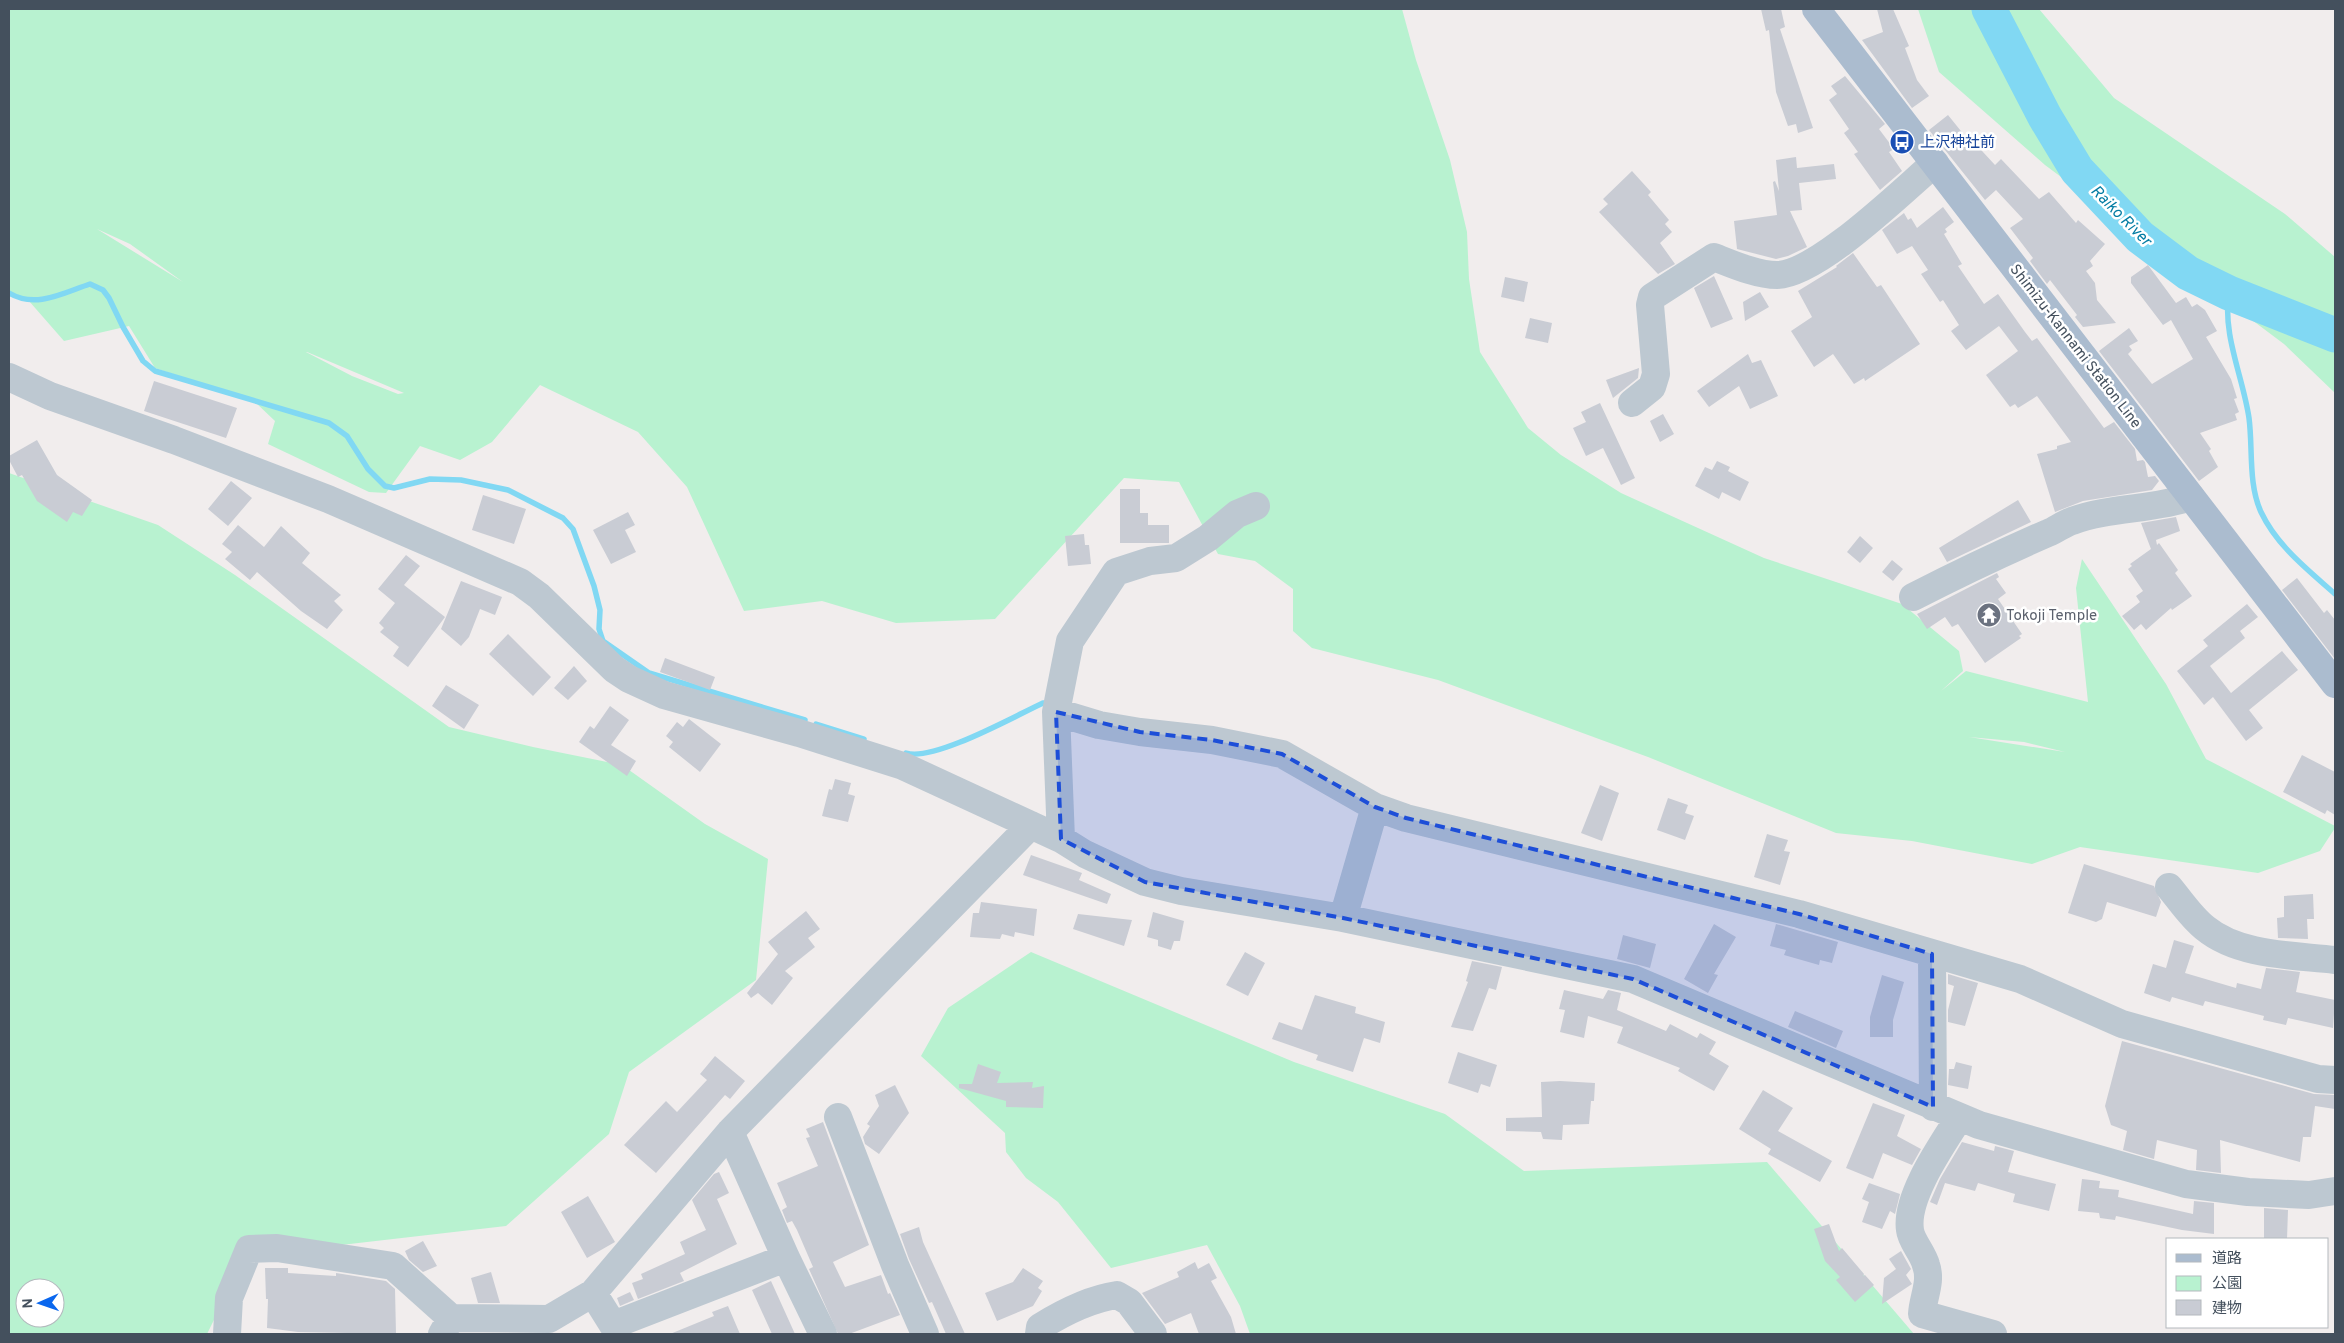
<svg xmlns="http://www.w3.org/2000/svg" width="2344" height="1343" font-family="Overpass,'Noto Sans JP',sans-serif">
  <rect width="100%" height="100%" fill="#f1eded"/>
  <path fill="#b8f2d0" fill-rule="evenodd" d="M9 9H1402L1416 60 1450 160 1467 232 1469 279 1480 352 1528 428 1561 455 1621 493 1764 558 1902 604 1959 651 1963 671 1941 691 1966 671 2088 702 2076 588 2082 559 2166 684 2206 759 2335 826V828L2320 851 2258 873 2080 847 2032 864 1912 841 1836 833 1648 757 1438 680 1312 648 1293 631V589L1255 561 1218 554 1179 482 1124 478 995 619 896 623 822 601 744 611 687 487 638 432 540 385 492 442 460 460 420 446 386 493 369 492 268 444 275 421 255 402 155 368 129 326 64 341 29 301 9 296ZM97 229 130 244 183 282ZM306 352H307L404 393 398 394 352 376ZM1969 737 2024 742 2065 752Z
    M1918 9H2039L2114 98 2285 214 2335 257V393L2284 344 2045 165 1939 72Z
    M9 473 158 525 235 575 449 727 533 747 622 765 705 824 768 859 756 980 629 1072 609 1134 506 1226 341 1245 249 1249 207 1334H211H9ZM25 1288H55V1318H25Z
    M1031 952 1294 1062 1445 1114 1524 1171 1767 1162 1914 1334H1250L1240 1306 1207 1245 1111 1268 1058 1202 1026 1178 1006 1152 1005 1133 921 1056 948 1008Z"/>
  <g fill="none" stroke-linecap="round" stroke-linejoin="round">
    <path stroke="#81d8f3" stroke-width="5.5" d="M9 293C36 309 63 293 90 284L103 290 109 298 123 327 143 361 155 371 329 423 347 436 368 469 385 486 394 488 430 479 461 480 508 490 563 518 573 529 594 586 600 610 599 629 603 641 649 673 805 720
      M2229 293C2222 334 2243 377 2249 418 2253 448 2248 484 2261 512 2277 546 2308 570 2335 594
      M816 724 864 739
      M906 753C933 762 1015 716 1043 703L1051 704"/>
    <path stroke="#81d8f3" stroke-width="35" d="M1989 9 2045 117 2077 170 2140 237 2188 273 2229 293 2335 335"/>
  </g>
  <path fill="#c9ccd4" d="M1761 9H1781L1785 27 1780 29 1813 128 1798 133 1796 124 1788 126 1776 92 1769 30 1766 31Z
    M1877 9H1893L1909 46 1905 48 1917 80 1929 96 1912 108 1862 40 1883 32Z
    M1845 76 1885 124 1879 129 1894 149 1889 152 1902 171 1880 190 1854 154 1858 152 1844 133 1849 129 1829 100 1837 94 1831 86Z
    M1948 115 1969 141 1971 139 1995 165 2001 159 2039 199 2049 192 2076 223 2078 220 2105 244 2090 261 2093 266 2086 271 2095 283 2097 300 2116 323 2083 327 2075 317 2077 315 2050 280 2047 284 2030 261 2033 258 2010 228 2023 219 1996 190 1985 200 1929 130Z
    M1796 157 1797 168 1834 164 1836 179 1799 183 1802 210 1790 211 1807 247 1788 256 1776 259 1737 249 1734 221 1777 215 1773 182 1775 181 1779 191 1776 160Z
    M1632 171 1651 192 1648 195 1669 220 1665 224 1672 232 1660 243 1675 264 1658 274 1599 212 1608 204 1603 199Z
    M1943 207 1954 222 1945 229 1947 232 1944 234 1962 264 1958 266 1984 304 1998 294 2025 332 2032 341 2037 338 2104 428 2114 422 2135 449 2137 461 2143 460 2145 462 2148 477 2155 476 2159 481 2152 490 2083 501 2055 512 2037 454 2057 449V446L2071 442 2037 396 2018 408 2015 404 2010 407 1986 375 2018 351 1999 326 1966 350 1951 331 1959 325 1943 300 1940 302 1921 274 1928 270 1912 246 1897 254 1882 230 1904 213 1908 220 1911 218 1917 228Z
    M1853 253 1877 287 1881 285 1920 344 1865 381 1864 378 1854 384 1833 354 1814 367 1791 331 1812 317 1798 291 1837 267 1836 266Z
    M2148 265 2176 303 2186 297 2192 307 2197 304 2205 310 2217 331 2206 337 2231 379 2237 398 2234 399 2239 412 2235 414 2237 420 2200 433 2211 449 2209 451 2218 467 2199 481 2099 351 2129 328 2138 341 2129 346 2132 350 2128 354 2152 384 2193 359 2171 320 2163 325 2131 283V277Z
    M1714 276 1733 319 1711 328 1694 288Z
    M1505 277 1528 282 1524 302 1501 297Z
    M1760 292 1769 307 1745 321 1743 302Z
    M1530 318 1552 323 1548 343 1525 338Z
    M1748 354 1752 363 1761 360 1778 396 1750 409 1739 386 1709 407 1697 391Z
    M1639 368 1638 378 1613 398 1606 380Z
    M154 381 237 408 226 438 144 411Z
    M1600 403 1635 478 1621 485 1603 448 1586 456 1573 428 1586 422 1581 412Z
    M1663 414 1674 434 1660 442 1650 421Z
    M37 440 57 475 92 500 82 516 73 512 67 522 37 501 22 475 18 477 9 460V456Z
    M1717 461 1730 467 1728 471 1749 482 1740 501 1722 492 1719 499 1695 486 1705 467 1712 470Z
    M231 481 252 498 228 526 208 509Z
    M1120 489H1140V513H1148V525H1169V543H1120Z
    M483 495 526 509 514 544 472 530Z
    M2018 500 2031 522 1947 562 1939 548Z
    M628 512 635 525 625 530 636 552 611 564 593 530Z
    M2176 517 2180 531 2156 540 2157 545 2159 543 2178 570 2175 573 2192 596 2172 610 2171 608 2146 630 2141 624 2134 630 2122 616 2140 602 2136 596 2143 591 2128 569 2132 566 2130 564 2151 549 2141 523Z
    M238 525 264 547 281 526 310 553 302 563 341 595 334 601 343 610 327 629 301 611 257 572 250 580 225 559 232 552 222 544Z
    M1084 534 1085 545H1089L1091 564 1068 566 1065 536Z
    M1860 536 1873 548 1860 563 1847 552Z
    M406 555 420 566 404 585 445 617 408 667 393 656 399 647 380 632 384 628 379 623 395 603 378 589Z
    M1892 560 1903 569 1893 581 1882 572Z
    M1997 573 1999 577 1996 579 2006 593 1998 599 2022 634 2019 636 2021 638 1985 663 1958 624 1952 627 1945 617 1927 629 1917 614Z
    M2297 578 2324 613 2327 610 2335 620V659L2282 590Z
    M461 581 502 597 495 615 480 609 469 637 461 646 441 629Z
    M2247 604 2258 617 2240 631 2245 638 2210 666 2231 693 2282 651 2298 670 2249 710 2263 728 2246 741 2213 697 2204 705 2177 671 2208 646 2203 640Z
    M508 634 551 677 533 696 489 654Z
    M665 658 715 677 710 690 660 672Z
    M574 666 587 681 568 700 554 688Z
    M446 685 479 705 464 729 432 706Z
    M610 706 629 720 611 745 636 761 627 776 579 742 590 726 594 729Z
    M689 719 721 744 700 772 669 747 673 742 666 736 677 722 683 727Z
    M2302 755 2335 772V815L2327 810 2325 814 2283 792Z
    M835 779 851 783 848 794 855 796 848 822 822 816 829 789 832 790Z
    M1600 785 1619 793 1602 841 1581 833Z
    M1668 798 1688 805 1685 813 1694 816 1685 840 1657 830Z
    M1767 834 1788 840 1784 851 1790 852 1780 885 1754 877Z
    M1031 855 1082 873 1079 880 1111 894 1107 904 1023 875Z
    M2084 864 2154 886 2161 902 2156 917 2107 902 2102 919 2096 922 2068 913Z
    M2313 894 2314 919H2307L2308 939 2278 938 2277 918 2284 917V896Z
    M981 902 1037 909 1034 936 1015 932 1014 937 1002 934 1000 939 970 937 973 913H979Z
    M806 911 820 929 808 938 815 947 785 971 793 978 772 1005 758 993 751 998 747 993 778 954 768 942Z
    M1153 912 1184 921 1180 941H1174L1171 950 1158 946V940L1147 937Z
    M1078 914 1132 920 1124 946 1073 929Z
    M1714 924 1736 937 1714 974 1718 975 1708 993 1684 979Z
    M1776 924 1838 942 1832 963 1820 960 1819 965 1784 955 1786 950 1770 946Z
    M1623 935 1656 944 1650 968 1617 959Z
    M2174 940 2194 946 2185 973 2236 988 2237 983 2261 989 2266 968 2300 972 2296 992 2335 1000 2333 1028 2288 1018 2286 1025 2263 1020 2264 1016 2205 1001 2203 1006 2172 997 2170 1002 2144 993 2153 964 2166 968Z
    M1245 952 1265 963 1248 996 1226 985Z
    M1472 961 1502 967 1496 990 1489 988 1473 1031 1451 1027 1468 982 1466 981Z
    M1948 974 1978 983 1965 1026 1948 1022V1010L1954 986 1948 984Z
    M1882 975 1904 982 1893 1020V1037H1870V1017Z
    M1564 990 1603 999 1608 990 1621 993 1617 1010 1666 1031 1670 1024 1697 1038 1700 1033 1716 1042 1709 1054 1729 1066 1714 1091 1678 1071 1680 1068 1617 1043 1623 1027 1588 1016 1584 1038 1560 1032 1565 1010 1559 1009Z
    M1315 995 1356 1007 1355 1013 1385 1022 1380 1043 1364 1038 1353 1072 1316 1060 1318 1055 1272 1039 1279 1022 1302 1030Z
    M1795 1011 1843 1031 1836 1048 1788 1027Z
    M2122 1041 2314 1094 2335 1095V1109L2315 1106 2311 1137H2303L2300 1162 2220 1140 2221 1173 2196 1170 2197 1150 2157 1140 2154 1159 2123 1150 2127 1131 2111 1125 2105 1106Z
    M1458 1052 1497 1065 1490 1087 1481 1084 1478 1093 1448 1083Z
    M715 1056 745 1081 730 1099 725 1095 656 1173 624 1145 666 1101 677 1112 707 1080 700 1074Z
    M1956 1062 1972 1066 1968 1089 1948 1085 1949 1069H1954Z
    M978 1064 1001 1072 997 1083 1033 1082 1032 1088 1044 1086 1043 1108 1006 1107V1101L959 1088V1084H972Z
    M1560 1081 1595 1083 1594 1101H1591L1589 1124 1563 1125 1562 1140 1543 1139 1541 1132 1506 1131V1118L1542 1117 1541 1082Z
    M895 1085 909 1113 879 1154 865 1144 863 1137 870 1126 867 1124 879 1106 875 1095Z
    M1763 1090 1793 1108 1778 1131 1832 1161 1820 1182 1768 1154 1771 1149 1739 1129Z
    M1873 1103 1905 1115 1897 1136 1921 1149 1912 1165 1883 1153 1873 1179 1846 1168Z
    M823 1122 869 1245 833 1262 845 1287 881 1275 888 1294 890 1293 900 1315 849 1334H838L809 1269 813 1267 797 1230 792 1221 787 1223 782 1210 787 1207 777 1183 818 1166 806 1138 810 1137 806 1129Z
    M1962 1142 1994 1151 1995 1146 2014 1151 2008 1172 2056 1184 2049 1211 2013 1202 2015 1194 1978 1183 1975 1191 1945 1183 1937 1205 1930 1202 1940 1179Z
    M719 1172 729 1193 717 1199 737 1244 680 1273 684 1281 638 1299 632 1283 643 1279 641 1274 685 1254 680 1242 706 1230 692 1200 714 1174Z
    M2082 1179 2100 1181 2099 1188 2119 1190 2118 1197 2193 1214 2194 1201 2214 1203V1234L2182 1230 2116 1216 2115 1220 2100 1218 2099 1213 2078 1211Z
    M1869 1183 1900 1194 1895 1214 1890 1211 1882 1229 1862 1222 1869 1202 1862 1199Z
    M588 1196 615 1242 587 1258 561 1212Z
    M2264 1208 2288 1210 2287 1239H2264Z
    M1829 1224 1839 1251 1842 1248 1864 1274 1863 1276 1865 1275 1874 1285 1855 1302 1836 1280 1840 1277 1825 1261 1814 1229Z
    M919 1227 923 1242 965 1334H946L932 1302 929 1303 909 1259 900 1234Z
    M423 1241 437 1266 423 1272 409 1260 405 1251Z
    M1901 1251 1911 1269 1906 1275 1912 1284 1882 1304 1884 1278 1896 1269 1889 1259Z
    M1195 1262 1198 1269 1209 1263 1217 1278 1211 1281 1231 1317 1236 1334H1199L1191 1313 1165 1324 1142 1293 1179 1277 1177 1272Z
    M265 1268H288V1273L336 1276V1273L386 1281 395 1289 396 1334 298 1332 267 1328 268 1299H266Z
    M1023 1268 1043 1281 1038 1288 1042 1291 1033 1306 997 1321 985 1293 1013 1282Z
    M491 1272 500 1303H478L471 1278Z
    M771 1281 795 1334H772L752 1290Z
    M630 1292 634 1300 620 1306 617 1298Z
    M728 1306 740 1334H670L714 1316 712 1312Z"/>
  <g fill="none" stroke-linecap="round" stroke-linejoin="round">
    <path stroke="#bdc8d1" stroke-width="28" d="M9 377 50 396 174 440 328 499 520 582 539 596 614 669 629 679 664 695 799 733 903 766 1061 839 1085 854 1145 882 1181 891 1343 918 1633 979 1979 1125 2186 1184 2248 1192 2309 1195 2335 1191
      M1632 403 1652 387 1656 374 1650 305 1652 297 1714 257C1732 264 1757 275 1777 275 1818 274 1902 191 1935 163
      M1913 597C1958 574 2002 553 2048 533 2056 530 2063 524 2072 521 2110 507 2153 510 2191 497
      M1056 712 1099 725 1140 732 1212 740 1282 754 1375 807 1406 818 1799 914 2020 979 2122 1024 2318 1079 2335 1080
      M1061 839 1056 712 1070 641 1116 572 1150 561 1176 558 1208 538 1237 514 1256 506
      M2169 887C2180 900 2191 917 2205 928 2239 956 2293 955 2335 960
      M1343 918 1375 807
      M1932 954 1933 1107
      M838 1117 895 1265 925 1334
      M1959 1118C1942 1145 1905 1197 1910 1230 1911 1241 1923 1253 1926 1265 1932 1282 1923 1297 1922 1314L1993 1334
      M730 1132 786 1258 823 1334
      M593 1293 613 1325 786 1258
      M227 1334 229 1298 249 1249 277 1248 393 1266 451 1318
      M442 1334 451 1318 549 1319 593 1293 730 1132 1031 825
      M1039 1334 1040 1327C1064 1312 1090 1299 1117 1295L1129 1302 1153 1334"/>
    <path stroke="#abbccf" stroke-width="28" d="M1816 9 2335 684"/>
  </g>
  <path fill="#1d4ed8" fill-opacity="0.2" stroke="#1d4ed8" stroke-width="4" stroke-dasharray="10 6" stroke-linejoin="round" d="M1056 712 1140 732 1212 740 1282 754 1375 807 1406 818 1799 914 1932 954 1933 1107 1633 979 1343 918 1145 882 1061 839Z"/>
  <defs>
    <symbol id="bus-disc" viewBox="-11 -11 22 22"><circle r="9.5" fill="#1a4fb4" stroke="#fff"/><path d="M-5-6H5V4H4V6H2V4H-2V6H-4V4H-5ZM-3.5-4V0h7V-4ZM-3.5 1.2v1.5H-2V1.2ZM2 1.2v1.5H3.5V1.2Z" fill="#fff"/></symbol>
    <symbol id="temple-disc" viewBox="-11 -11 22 22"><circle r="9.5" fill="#6b7280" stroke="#fff"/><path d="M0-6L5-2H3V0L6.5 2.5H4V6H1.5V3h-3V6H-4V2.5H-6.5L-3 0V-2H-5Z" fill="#fff"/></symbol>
  </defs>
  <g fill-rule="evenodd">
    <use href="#bus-disc" x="1888" y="128" width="28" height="28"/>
    <use href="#temple-disc" x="1975" y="601" width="28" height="28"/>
  </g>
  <g text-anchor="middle" stroke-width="5" stroke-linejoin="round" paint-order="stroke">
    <g font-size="15" fill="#164399" stroke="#fff" text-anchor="start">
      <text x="1920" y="147">上沢神社前</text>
    </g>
    <g font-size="15" fill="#44505d" stroke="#fff">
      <text transform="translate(2076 346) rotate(52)" y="5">Shimizu-Kannami Station Line</text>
    </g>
    <g font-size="15" fill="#5b616d" stroke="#fff" text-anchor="start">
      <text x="2006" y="620">Tokoji Temple</text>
    </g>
    <g font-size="16" font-style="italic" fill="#037ca3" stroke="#fff">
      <text transform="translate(2122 215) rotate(45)" y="6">Raiko River</text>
    </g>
  </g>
  <rect width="2344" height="1343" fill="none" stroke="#44505d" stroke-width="20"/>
  <rect x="2166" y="1238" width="162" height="90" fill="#ffffff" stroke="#b4b9be"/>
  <rect x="2176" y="1254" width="25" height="8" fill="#abbccf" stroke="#b4b9be"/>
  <text x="2212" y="1263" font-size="15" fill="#44505d">道路</text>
  <rect x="2176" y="1276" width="25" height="15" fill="#b8f2d0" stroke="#b4b9be"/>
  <text x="2212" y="1288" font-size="15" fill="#44505d">公園</text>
  <rect x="2176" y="1300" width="25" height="15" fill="#c9ccd4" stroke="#b4b9be"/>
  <text x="2212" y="1313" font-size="15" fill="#44505d">建物</text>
  <g transform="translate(40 1303) rotate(268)"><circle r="24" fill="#ffffff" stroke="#b4b9be"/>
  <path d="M0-4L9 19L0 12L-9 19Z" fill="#0a67ee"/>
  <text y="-8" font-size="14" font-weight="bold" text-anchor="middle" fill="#44505d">N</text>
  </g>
</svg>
